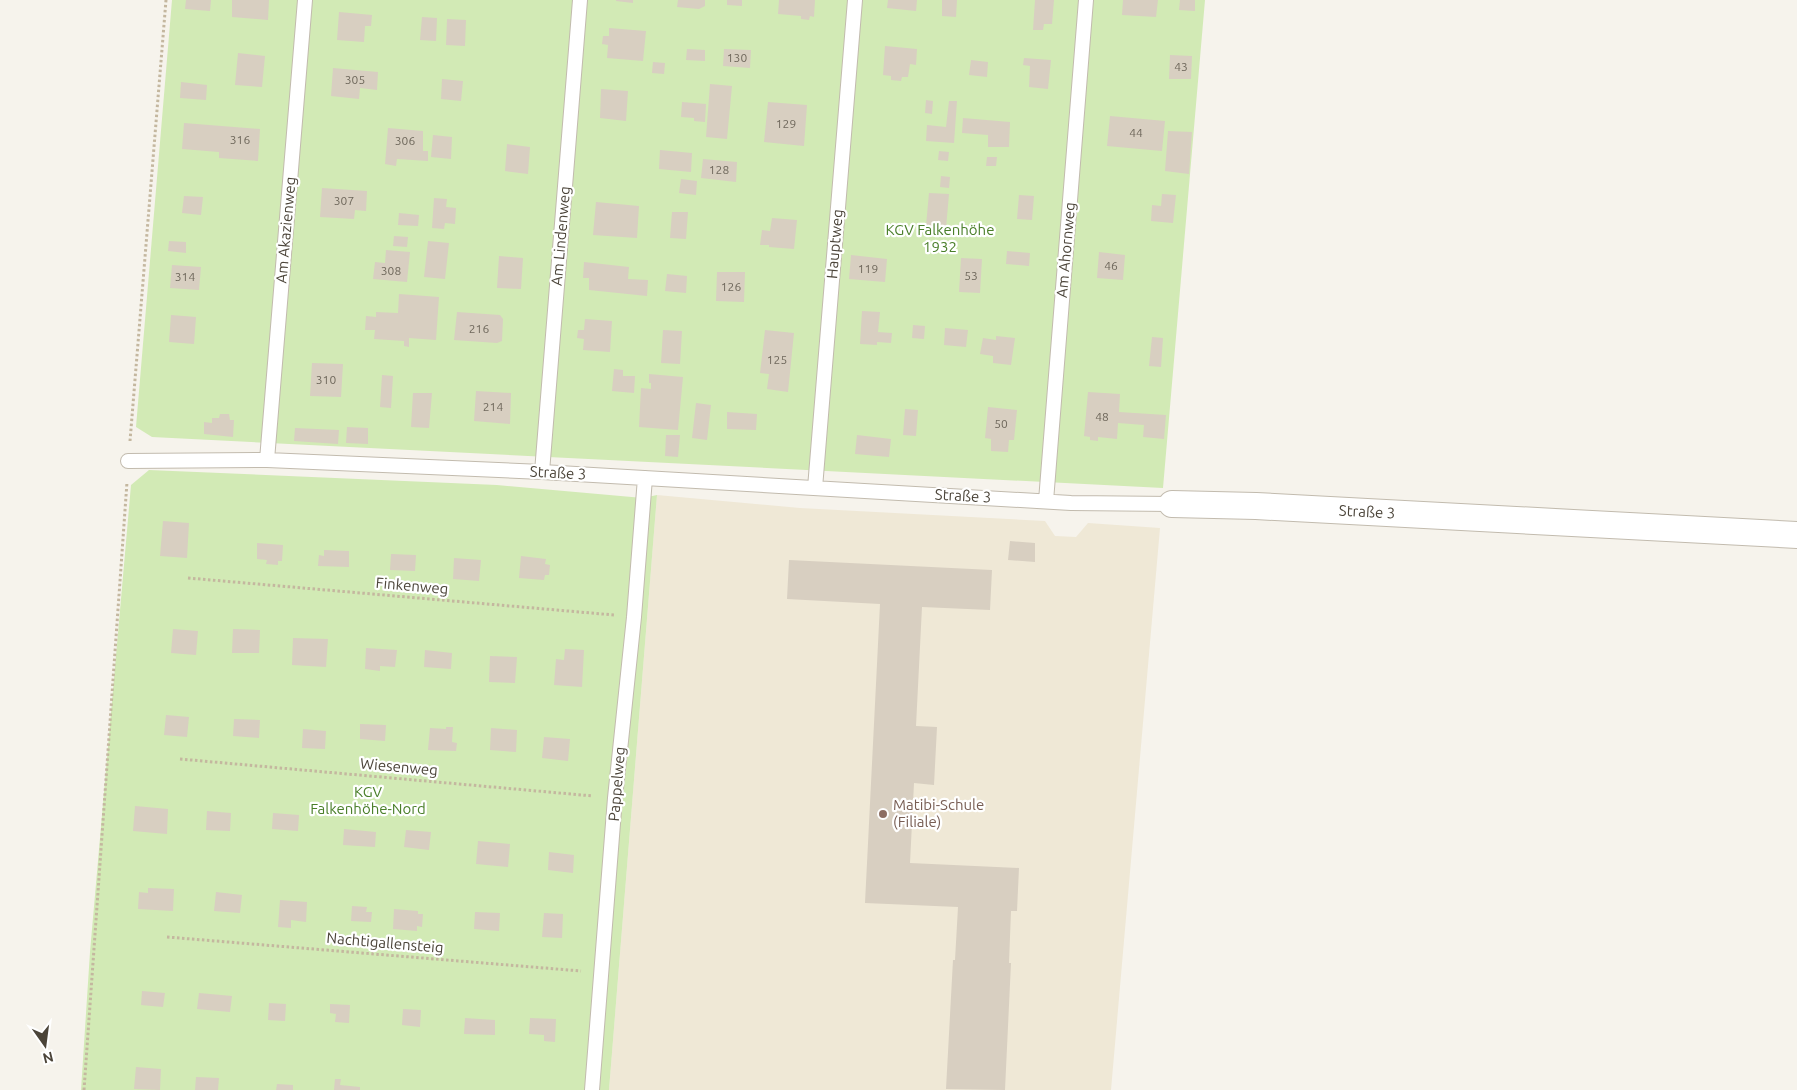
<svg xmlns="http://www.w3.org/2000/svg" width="1797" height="1090" font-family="Ubuntu,sans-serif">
  <rect width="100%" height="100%" fill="#f6f3ec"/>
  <path fill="#efe8d6" d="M657 495 800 508 1045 521 1055 536 1076 537 1088 523 1160 528 1111 1090H609Z"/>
  <path fill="#d2eab5" d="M172 0H1205L1163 488 152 437 136 427Z
    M149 470 497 485 643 498 657 495 609 1090H81L90 952 131 485Z"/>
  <path fill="#d8cfc1" d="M186 0H211L210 11 185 9Z
    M232 0H269L268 20 232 17Z
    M616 0H633V3L616 1Z
    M678 0H705V6L699 9 677 7Z
    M727 0H742V6L727 5Z
    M779 0H815L814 17 810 16 809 20 801 19V16L778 14Z
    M888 0H917L916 11 887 8Z
    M942 0H957L956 17 942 16Z
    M1035 0H1054L1052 24H1044L1043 30H1033Z
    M1123 0H1158L1156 17 1122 15Z
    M1180 0H1195V11L1179 10Z
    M339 12 372 15 371 26H365L364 42 337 40Z
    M422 17 437 18 436 41 420 40Z
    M447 19 466 20 465 46 446 45Z
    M609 28 646 31 643 61 607 58 608 45 602 44 603 36H609Z
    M885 46 917 49 916 65 910 64 908 77H902L901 81 891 80V76L883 75Z
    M687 49 705 50V61L686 60Z
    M724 49 751 50 750 68 723 66Z
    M238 53 265 56 262 87 235 85Z
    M1170 55 1192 56 1191 79H1169Z
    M1024 58 1051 60 1048 89 1029 87 1030 66 1023 65Z
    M971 60 988 62 987 77 969 75Z
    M653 62 665 63 664 74 652 73Z
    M333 68 378 72 377 90 360 88 359 99 331 96Z
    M442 79 463 81 461 101 441 99Z
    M181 82 207 85 206 100 180 98Z
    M710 84 732 86 727 139 706 137Z
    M601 89 628 91 626 121 600 118Z
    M926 100 933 101 932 114 925 113Z
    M949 101H957L954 143 926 141 927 125 946 127Z
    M682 102 706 104 705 122 694 121V118L681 117Z
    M768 102 807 105 804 146 764 142Z
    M1110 116 1165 121 1162 151 1107 146Z
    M963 118 1010 122 1009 147H988V135L962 133Z
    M184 123 260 129 258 161 219 158V152L182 149Z
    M388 128 423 131V151H428V161L397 159 396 166 385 164Z
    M1168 131 1192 132 1189 174 1165 171Z
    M433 135 452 137 451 159 431 157Z
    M507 144 530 147 528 174 505 171Z
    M660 150 692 153 691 172 659 169Z
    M939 151 949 152 948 161 938 160Z
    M987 157H997L996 166H986Z
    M703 159 737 162 736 182 701 178Z
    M941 176 950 177 949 188 940 187Z
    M681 179 697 181 696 195 679 193Z
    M322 188 367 191 366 211 355 210 354 219 320 217Z
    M929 193 949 194 946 228 926 226Z
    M1162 194 1176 195 1173 223 1151 221 1152 205 1161 206Z
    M1019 195 1034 196 1032 220 1017 219Z
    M184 196 203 197 201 215 182 213Z
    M434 198 447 199 446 207 456 208 455 224 445 223 444 229 432 228Z
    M596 202 639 206 637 238 593 235Z
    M672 212H688L686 239 670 238Z
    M399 213 419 215 418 226 398 225Z
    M772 218 797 220 794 249 769 247V245H760L762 230 770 231Z
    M394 236 408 237 407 247 393 246Z
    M169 241 186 242V253L168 251Z
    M428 241 449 243 445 279 424 277Z
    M386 250 410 252 407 282 373 279 375 262 385 263Z
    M1007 251 1030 253 1029 266 1006 264Z
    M1099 252 1125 255 1123 280 1097 278Z
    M851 255 887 259 885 282 849 279Z
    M499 256 523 258 521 289 497 288Z
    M961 258 982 259 980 293 959 292Z
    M584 262 629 267 628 279 648 280 647 296 589 290V278H583Z
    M172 265 201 267 199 290 170 288Z
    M717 272H745L744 302 716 301Z
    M667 274 687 276 686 293 665 291Z
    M399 294 439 297 436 340 409 338V347L404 346V341L374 339 375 330H365L366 316 376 317V312L398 313Z
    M862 311 880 312 878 332 892 333 891 343 877 342V345L860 344Z
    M457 312 500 315 503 319 502 341 497 343 454 340Z
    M171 315 196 317 194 344 169 342Z
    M585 319 612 321 610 352 583 350 584 339 577 338 578 330H584Z
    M913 325 925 326 924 339 912 338Z
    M945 328 968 330 966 347 944 345Z
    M663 330 682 331 680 364 661 363Z
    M765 330 794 333 788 392 767 389 769 374 760 373Z
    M996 336 1015 338 1011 365 993 363V356L980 354 983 338 996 340Z
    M1152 337 1163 338 1161 367 1149 366Z
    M312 363 343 364 341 397 310 396Z
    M614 369 623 370V376H635L634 393 612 391Z
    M649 374 683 377 678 430 639 427 641 388 651 389V383H649Z
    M382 375 393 376 391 408 380 407Z
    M476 391 511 393 510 424 474 421Z
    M1088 392 1120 394 1119 412 1166 415 1164 439 1143 437 1144 425 1118 423 1117 439 1098 437V441L1090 440V437L1084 436Z
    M413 393H432L429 428 411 427Z
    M696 403 711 405 707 440 692 438Z
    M988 407 1017 410 1014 440H1009L1008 452 991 451V439L985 438Z
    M905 409 918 410 916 436 903 435Z
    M727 412 757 414 756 430 727 429Z
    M220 414H229L230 420H234L233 437 204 434V422L212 423V418H219Z
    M347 427 368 428V444L346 443Z
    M295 428 339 430 338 444 294 441Z
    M666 435H680L678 457 665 456Z
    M857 435 891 439 889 457 855 454Z
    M163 521 189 523 187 558 160 556Z
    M1010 541 1035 543V562L1008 560Z
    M257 543 283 545 282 561H278V565L266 564 267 560 257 559Z
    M324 550 349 551V567L318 566 319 555 324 556Z
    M391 554 416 555 415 571 390 570Z
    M521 556 546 559 545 564 550 565 549 575H545L544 580 519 578Z
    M454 558 481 560 479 581 453 579Z
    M789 560 992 570 990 610 922 607 916 726 937 727 934 785 914 783 910 863 1019 868 1017 911H1011L1009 963H1011L1005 1090 946 1089 953 960H955L958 907 865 903 880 604 787 599Z
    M173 629 198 631 196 655 171 653Z
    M233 629 260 630 259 653H232Z
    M293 638 328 639 326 667 292 665Z
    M366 648 397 650 395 667 380 666V671L365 669Z
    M565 649 584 650 582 687 554 685 556 659 564 660Z
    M425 650 452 653 451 669 424 667Z
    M490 656 517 657 515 683 489 682Z
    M166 715 189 717 187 737 164 735Z
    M234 719 260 720 259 738 233 736Z
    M360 724 386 725 385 741 360 739Z
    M446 727H453L452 742 457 743 456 751 428 750 430 728 446 729Z
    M491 728 517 730 516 752 490 750Z
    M303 729 326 731 325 749 302 748Z
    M544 737 570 739 568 761 542 758Z
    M135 806 168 809 167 834 133 831Z
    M207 811 231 813 230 831 206 830Z
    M273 813 299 815 298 831 272 829Z
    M344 829 376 832 375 847 343 845Z
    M406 830 431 832 429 850 404 847Z
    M478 841 510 844 508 867 476 864Z
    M549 852 574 855 573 873 548 870Z
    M148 888 174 889 173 911 138 909 139 892 148 893Z
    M216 892 242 895 240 913 214 911Z
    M280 900 307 902 306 922 291 920V928L278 927Z
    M352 906 367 907 366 912H372L371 922 351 921Z
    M394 909 418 911V914H423L422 927 417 926V931L393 929Z
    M475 912 500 913 499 931 474 929Z
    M544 913 563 914 562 938 542 937Z
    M142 991 165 993 163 1007 141 1005Z
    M199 993 232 996 230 1012 197 1009Z
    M269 1003 286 1004 285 1021 268 1020Z
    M330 1004 350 1005 349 1023 335 1022 336 1014 330 1013Z
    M403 1009 421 1010 420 1027 402 1025Z
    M465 1018 495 1020V1035L464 1034Z
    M530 1018 556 1019 555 1042 544 1041V1035L529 1034Z
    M136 1067 161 1069 160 1090 134 1089Z
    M196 1077 219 1078 218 1090H195Z
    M335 1079H341L340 1085 360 1087V1090H334Z
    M277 1084 293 1085V1090H276Z"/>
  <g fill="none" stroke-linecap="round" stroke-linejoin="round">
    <defs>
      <path id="lane" d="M267 460 305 0
        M128 461 267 460 542 472 1071 503 1172 504
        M542 472 580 0
        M815 488 855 0
        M1046 501 1086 0
        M592 1090 615 798 634 617 645 478"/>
      <path id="street" d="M1172 504 1256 506 1797 535"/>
    </defs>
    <use href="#lane" stroke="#c2bbae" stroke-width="16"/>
    <use href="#street" stroke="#c2bbae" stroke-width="28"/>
    <path stroke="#c4b79f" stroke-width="3" stroke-dasharray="2.5 2.5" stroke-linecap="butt" d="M130 441 166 0
      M188 578 614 615
      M180 759 593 796
      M167 937 581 971
      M84 1090 127 482"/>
    <use href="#lane" stroke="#fff" stroke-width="14"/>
    <use href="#street" stroke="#fff" stroke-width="26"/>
  </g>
  <circle fill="#8d6e63" stroke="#fff" stroke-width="2" cx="883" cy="814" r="5"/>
  <g text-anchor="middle" stroke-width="4.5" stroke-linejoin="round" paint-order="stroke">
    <g font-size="12" fill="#6e675b">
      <text x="737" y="62">130</text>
      <text x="1181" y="71">43</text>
      <text x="355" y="84">305</text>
      <text x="786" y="128">129</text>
      <text x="1136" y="137">44</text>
      <text x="240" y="144">316</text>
      <text x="405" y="145">306</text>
      <text x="719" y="174">128</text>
      <text x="344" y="205">307</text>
      <text x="1111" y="270">46</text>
      <text x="868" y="273">119</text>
      <text x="391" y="275">308</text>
      <text x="971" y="280">53</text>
      <text x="185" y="281">314</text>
      <text x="731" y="291">126</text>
      <text x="479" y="333">216</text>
      <text x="777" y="364">125</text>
      <text x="326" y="384">310</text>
      <text x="493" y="411">214</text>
      <text x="1102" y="421">48</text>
      <text x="1001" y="428">50</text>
    </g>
    <g font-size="15" fill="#4b4439" stroke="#fff">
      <text transform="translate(286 230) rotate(-85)" y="5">Am Akazienweg</text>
      <text transform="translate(561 236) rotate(-85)" y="5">Am Lindenweg</text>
      <text transform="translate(835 244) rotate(-85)" y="5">Hauptweg</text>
      <text transform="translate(1066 250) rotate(-85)" y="5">Am Ahornweg</text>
      <text transform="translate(558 473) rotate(3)" y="5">Straße 3</text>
      <text transform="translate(963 496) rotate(3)" y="5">Straße 3</text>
      <text transform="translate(1367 512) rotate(3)" y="5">Straße 3</text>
      <text transform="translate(412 586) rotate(5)" y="5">Finkenweg</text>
      <text transform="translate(399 767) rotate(5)" y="5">Wiesenweg</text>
      <text transform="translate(617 784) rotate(-85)" y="5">Pappelweg</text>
      <text transform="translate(385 943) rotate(5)" y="5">Nachtigallensteig</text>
    </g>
    <g font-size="15" fill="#4a7f2a" stroke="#fff">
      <text x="940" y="235">KGV Falkenhöhe<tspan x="940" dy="17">1932</tspan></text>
      <text x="368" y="797">KGV<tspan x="368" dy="17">Falkenhöhe-Nord</tspan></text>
    </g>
    <g font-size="15" fill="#785e54" stroke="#fff" text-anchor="start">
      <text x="893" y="810">Matibi-Schule<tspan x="893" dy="17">(Filiale)</tspan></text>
    </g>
  </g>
  <g transform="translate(45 1045) rotate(166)" stroke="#ffffff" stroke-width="4" paint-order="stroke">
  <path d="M0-4L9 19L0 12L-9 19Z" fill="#4b4439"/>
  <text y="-8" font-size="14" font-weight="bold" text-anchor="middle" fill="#4b4439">N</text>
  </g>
</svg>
